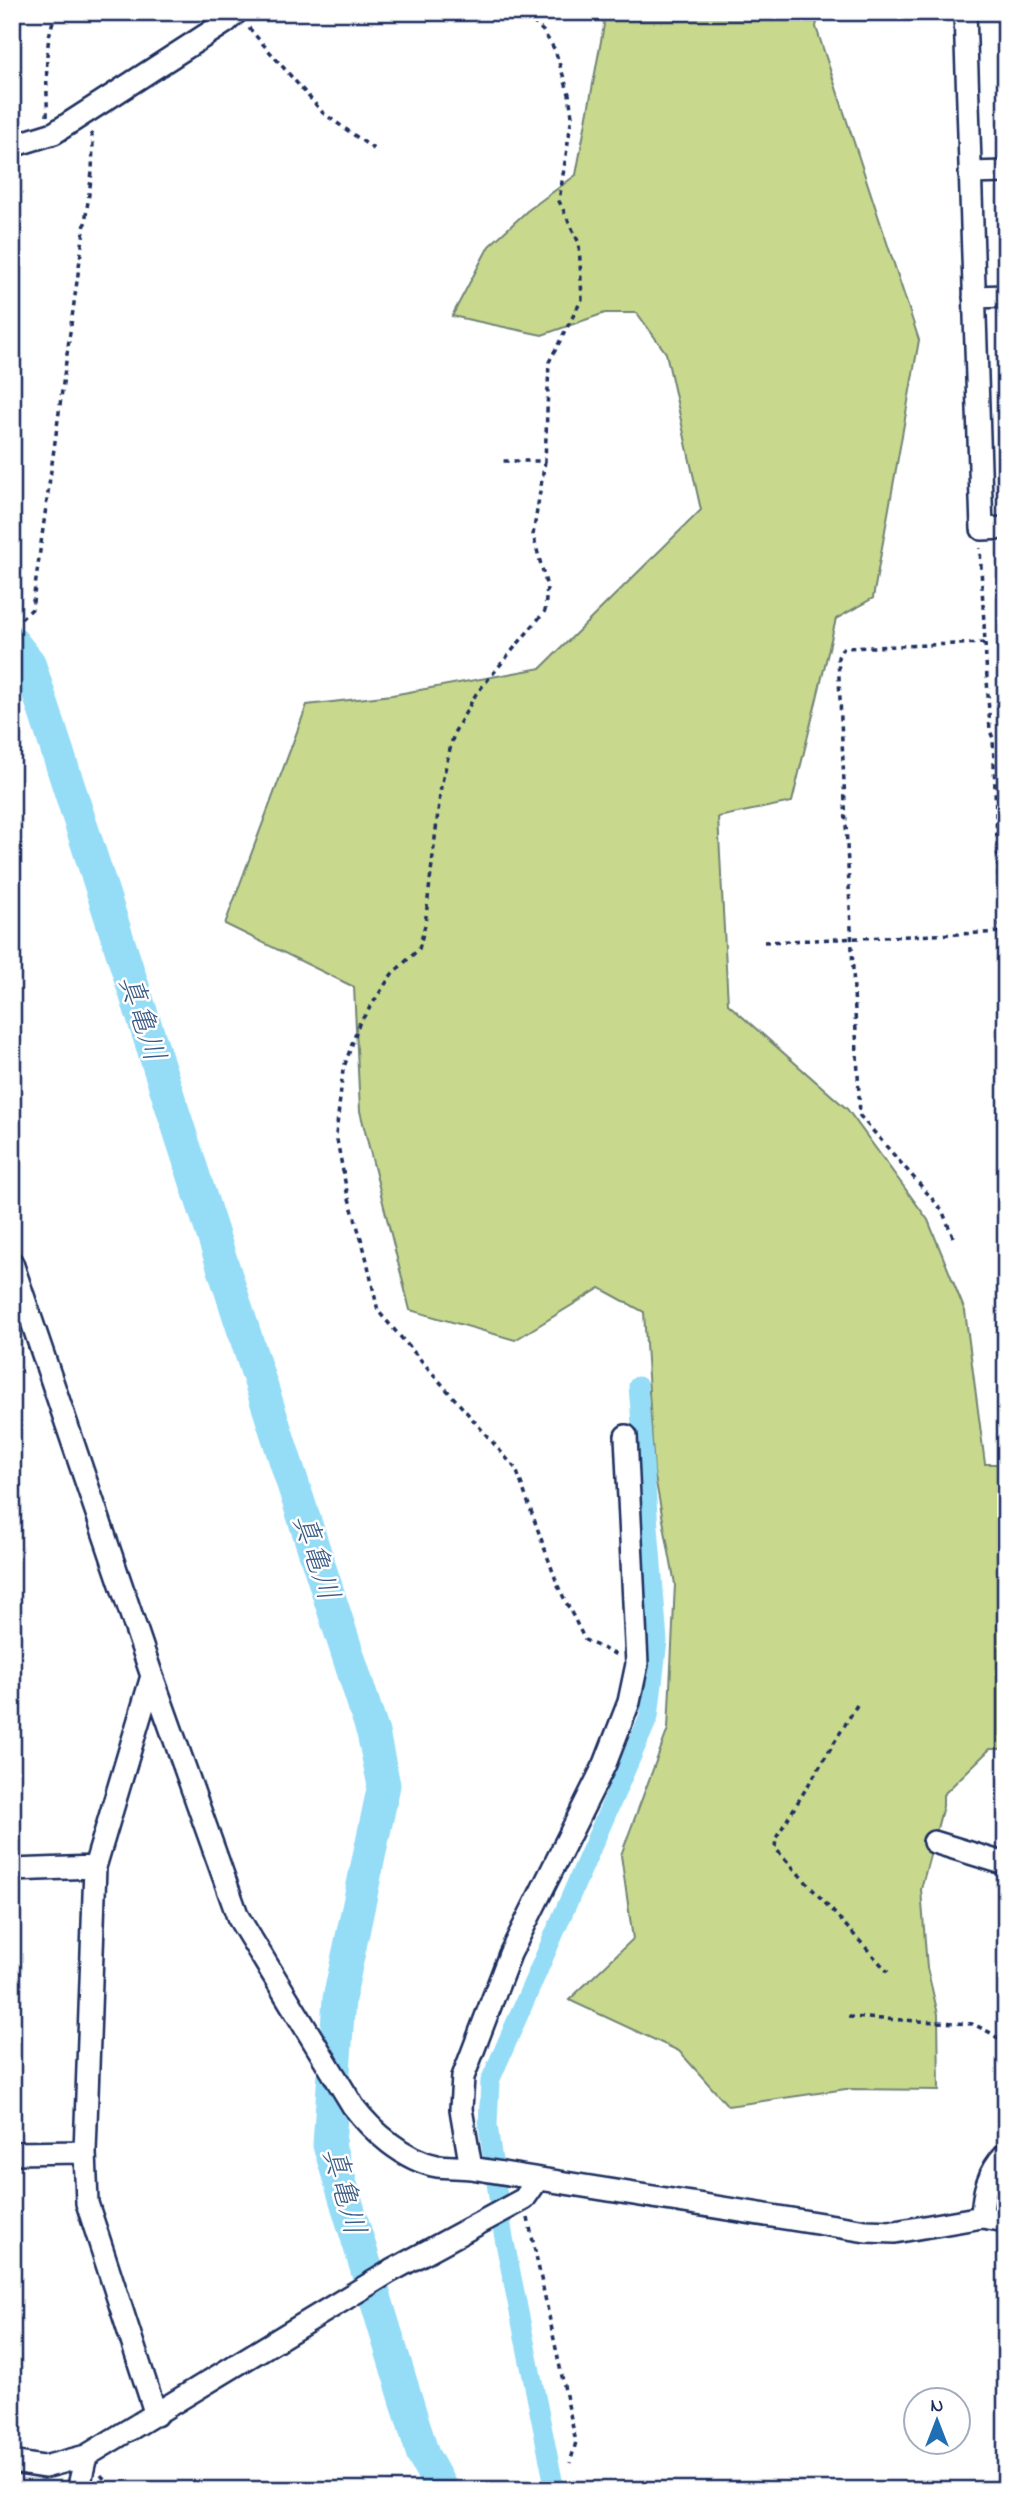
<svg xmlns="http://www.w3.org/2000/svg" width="1018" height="2502" font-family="'Indie Flower','Klee One',sans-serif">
  <rect width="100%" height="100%" fill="#fff"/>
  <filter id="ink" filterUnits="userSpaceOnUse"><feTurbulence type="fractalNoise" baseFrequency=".0143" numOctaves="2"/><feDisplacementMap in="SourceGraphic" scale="14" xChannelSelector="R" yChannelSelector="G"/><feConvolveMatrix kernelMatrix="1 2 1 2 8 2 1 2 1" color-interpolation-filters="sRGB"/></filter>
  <g filter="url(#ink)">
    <path fill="#c8d98e" stroke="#728476" stroke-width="2" d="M601 12H819L816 27 919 340 873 598 836 619 792 802 718 817 728 1004 847 1109 928 1220 965 1311 985 1464H1006V1749H990L943 1795V1806L921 1889 927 1968 938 2014 939 2090 846 2089 728 2106 679 2051 569 2000 633 1939 621 1855 668 1729 675 1584 654 1472 644 1312 600 1288 515 1340 410 1310 360 1111 354 987 225 924 307 705 392 695 541 668 701 510 666 353 637 313H605L542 335 452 316 489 246 527 211 576 175 604 25Z"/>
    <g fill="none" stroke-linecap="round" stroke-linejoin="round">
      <path stroke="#95dcf7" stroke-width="19" d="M555 2490 503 2233 488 2125 490 2081 649 1717 658 1641 638 1386"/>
      <path stroke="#95dcf7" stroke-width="33" d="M12 642 29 663 373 1733 384 1785 339 1999 329 2145 423 2455 442 2490"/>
      <defs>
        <path id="minor" d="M965 12 982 529 1006 528
          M12 146 54 133 226 22 237 12
          M970 173 1006 172
          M974 297 1006 296
          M12 1263 152 1676 238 1917 353 2106C372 2131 404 2160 437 2166 448 2167 460 2167 471 2168L835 2226 866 2231 895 2232 982 2217 1006 2221
          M152 1676 95 1867 85 2152 87 2203 156 2415
          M934 1842 1006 1864
          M12 1870 95 1867
          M12 2153 85 2152
          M471 2168 461 2109 463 2077 510 1954 605 1764 629 1702 637 1664 626 1436
          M982 2217C983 2192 988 2172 1006 2153
          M12 2462 44 2467 86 2456 391 2271 524 2199 538 2179
          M78 2490 86 2456"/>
      </defs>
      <use href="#minor" stroke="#1b2f5e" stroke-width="26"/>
      <path stroke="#1b2f5e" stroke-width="3.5" stroke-dasharray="5 5" stroke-linecap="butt" d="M484 12 531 20 543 31 555 50 569 94 572 116 559 201 579 243 582 299 549 362 545 461H499
        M249 28 323 113 378 152
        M47 116C48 83 42 42 57 12
        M545 461 533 535 547 587 545 611 476 694 454 733 441 786 425 925 419 949 392 974 359 1024 343 1070 336 1135 347 1192 365 1252 378 1311 516 1469 558 1586 585 1640 619 1656
        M12 619 20 620 32 609 92 172 93 142 91 131
        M985 643 990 731 993 738 1006 1067
        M764 942 1006 932
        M953 1237 942 1210 860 1116 838 657 843 648 985 643 980 548
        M857 1705 776 1838 775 1848 888 1972
        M848 2017 973 2024 993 2034 1006 2046
        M528 2218 576 2442 570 2463
        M101 2475 113 2490"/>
      <use href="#minor" stroke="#fff" stroke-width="21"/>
    </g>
  </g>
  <g text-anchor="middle" stroke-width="5" stroke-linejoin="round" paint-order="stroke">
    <g font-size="30" font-style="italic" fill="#3a5a84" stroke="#fff">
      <text transform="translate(143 1018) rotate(72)" y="10">真亀川</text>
      <text transform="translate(317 1557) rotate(72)" y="10">真亀川</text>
      <text transform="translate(345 2191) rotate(75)" y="10">真亀川</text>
    </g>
  </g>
  <rect width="1018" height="2502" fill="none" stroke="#fff" stroke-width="42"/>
  <rect x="21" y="21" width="976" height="2460" fill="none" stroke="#1b2f5e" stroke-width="2.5" filter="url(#ink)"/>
  <g transform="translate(937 2421)"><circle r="33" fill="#ffffff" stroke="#a4acbf" stroke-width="2"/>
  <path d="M0-5L12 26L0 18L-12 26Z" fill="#1f6fb2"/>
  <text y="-10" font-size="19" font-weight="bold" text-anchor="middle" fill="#1b2f5e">N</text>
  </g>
</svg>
